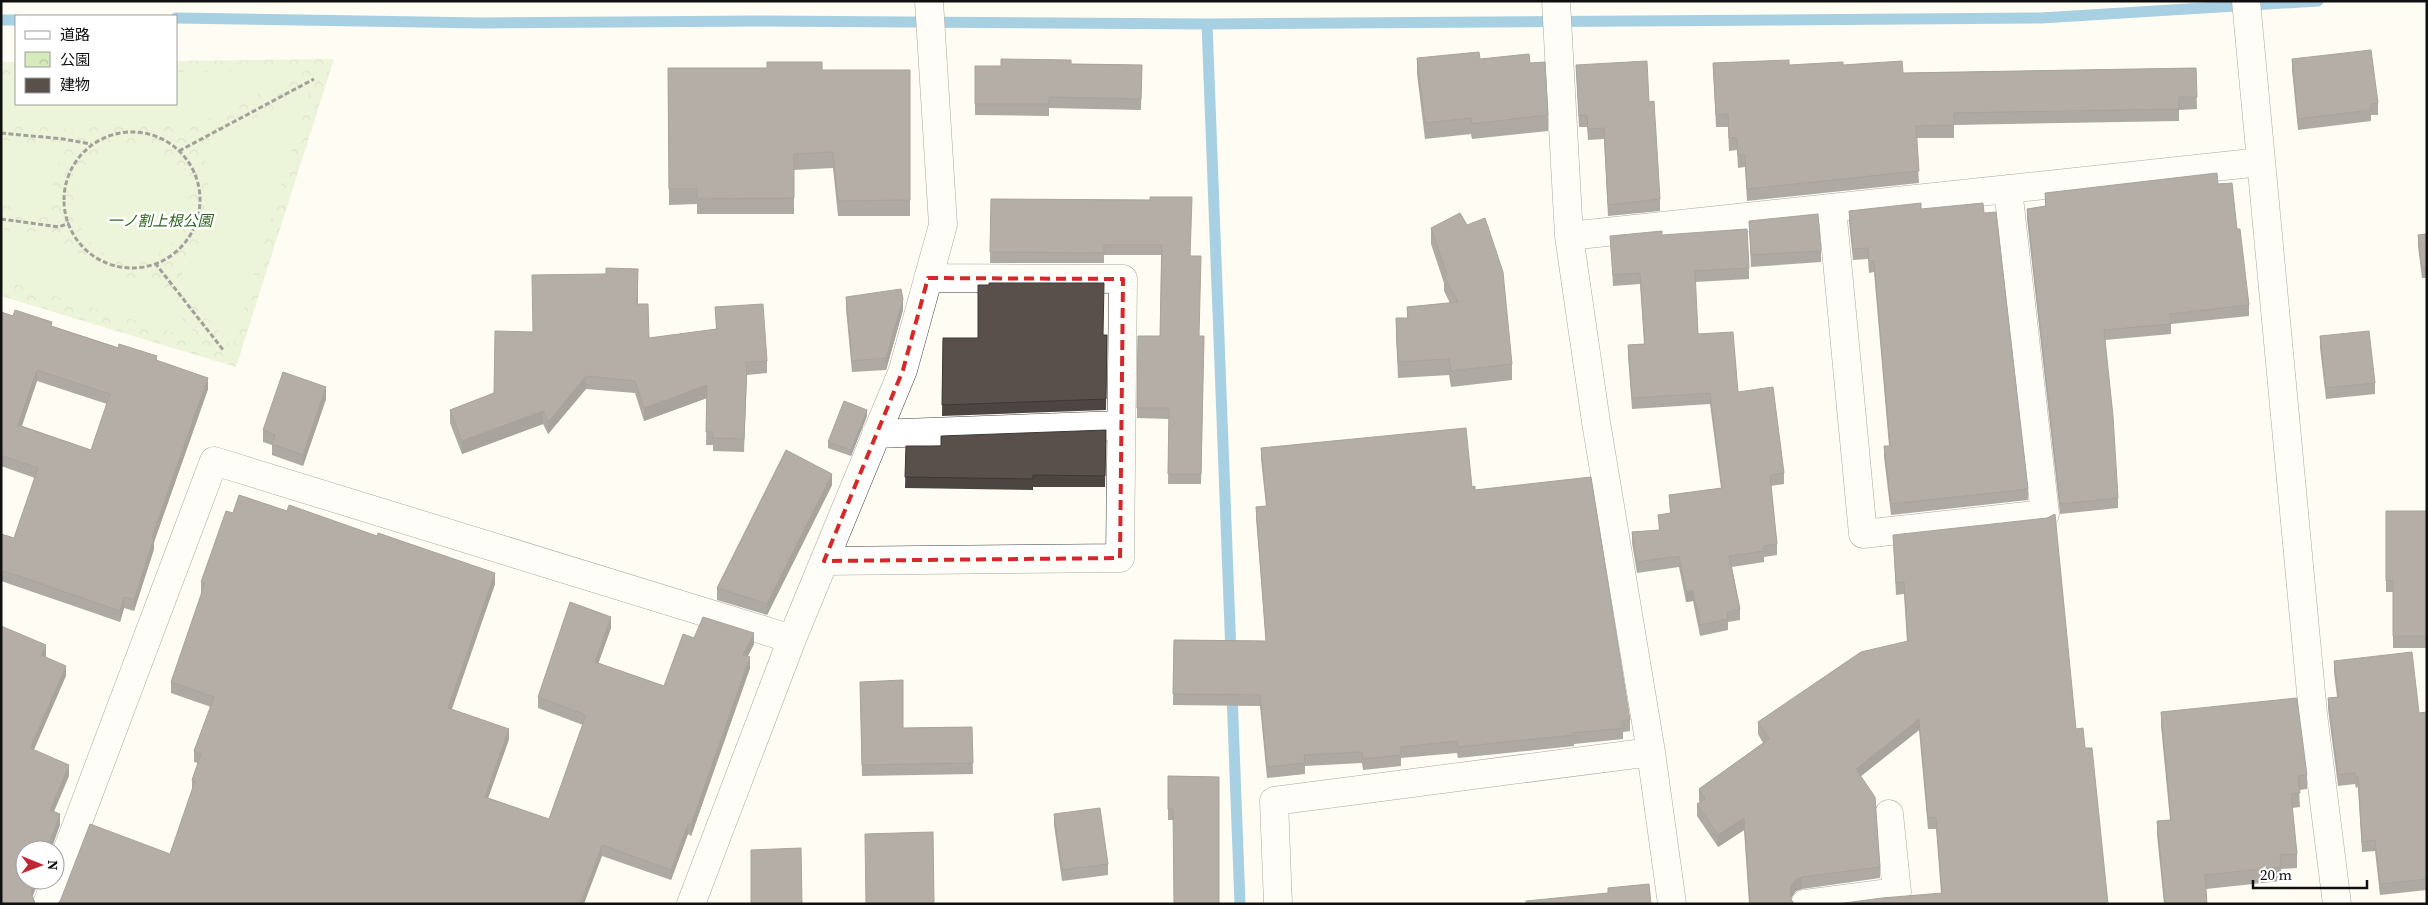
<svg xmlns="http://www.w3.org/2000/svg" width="2428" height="905" font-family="'Source Serif 4','Noto Sans JP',serif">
  <defs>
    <pattern id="park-crowns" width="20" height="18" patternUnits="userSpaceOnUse" patternTransform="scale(1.25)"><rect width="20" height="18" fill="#d6eabb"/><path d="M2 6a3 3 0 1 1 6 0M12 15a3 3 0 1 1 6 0" fill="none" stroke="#b7c8a0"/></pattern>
  </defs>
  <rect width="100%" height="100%" fill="#fffcf3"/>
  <path fill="url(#park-crowns)" d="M334 59 236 367 1 296V62H16V104H176V61Z"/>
  <path fill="#d6eabb" d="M308 70 180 133 163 124H106L80 131 1 123V75H16V104H176V72Z
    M310 90 232 348 178 282 183 272 195 259 210 174 201 145Z
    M1 140 62 147 54 180 50 215 1 205Z
    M75 203a57 57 0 1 1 114 0a57 57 0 1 1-114 0Z
    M1 229 48 239 130 278H145L202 341 1 280Z"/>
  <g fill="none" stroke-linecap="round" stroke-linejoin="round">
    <path stroke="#3d9bce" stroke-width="11" d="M176 18 483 23 761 21 1207 24 2041 18 2318 1
      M1 20H16
      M1207 24 1231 654
      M1232 693 1240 904"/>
    <defs>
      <path id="minor" d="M1556 1 1569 236 1596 422 1651 752 1672 904
        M2246 1 2313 714 2337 904
        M1832 208 1863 534 2045 514 2008 189
        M1569 236 2261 162
        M876 434 1121 425
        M824 561 1120 558 1123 279 928 278
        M47 904 214 461 792 639
        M691 904 792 639 903 370 943 225 929 1
        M1278 904 1274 801 1651 752
        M1805 904 1897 892 1889 814"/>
    </defs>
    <use href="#minor" stroke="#434343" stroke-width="29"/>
    <path stroke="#323232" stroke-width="3" stroke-dasharray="5 2.5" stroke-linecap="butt" d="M64 200a68 68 0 1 1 136 0a68 68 0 1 1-136 0Z
      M1 133 63 139 91 144
      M179 151 314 79
      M1 219 59 227 69 223
      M155 263 224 351"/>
    <use href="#minor" stroke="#fff" stroke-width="28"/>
  </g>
  <path fill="#4d4541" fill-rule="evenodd" d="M1417 58 1480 59 1530 63 1548 115V131L1472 139 1471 134 1425 139 1417 74Z
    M2292 59 2378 103V115H2371V121L2298 130 2292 70Z
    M1713 63 1789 65H1843L1903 73 2196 68 2197 109 2179 110V121L1954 125V138H1916L1919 183 1747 201 1745 167 1738 168 1737 150 1729 151 1728 127H1716Z
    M1071 64 1142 65 1141 110 1049 108V116L975 115V66H1001Z
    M1576 65 1649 102 1660 199V211L1608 216 1604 139 1588 140 1587 127H1579Z
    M668 68 822 70H910V216H838L833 168 794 170V214H697V204L669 205Z
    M2218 184 2237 229 2249 305V316L2171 324V334L2105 340 2118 498V508L2060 514 2027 219V209L2045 206V193Z
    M991 199 1150 200 1191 256 1199 336H1204L1201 484H1168L1169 419 1137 418 1138 336H1160L1161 255H1104V263H990Z
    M1921 209 1984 213 2028 489V500L1891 515 1884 457V446H1889L1874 272 1869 273 1868 259 1853 260 1849 222V211Z
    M1749 221 1821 251V262L1751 267Z
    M1431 228 1512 364V380L1451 387 1449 375 1398 378 1396 334V318H1407V307L1450 303 1444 291V283L1431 244Z
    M2427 234V278H2422L2418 246V235Z
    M1662 235 1749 268V279L1695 282 1698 334 1738 392 1784 473V484L1771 486 1777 544V555L1764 557V562L1732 567 1740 609V620L1728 622V630L1700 636 1693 601 1686 602 1679 567 1637 573 1632 543V532L1659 530 1658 515 1670 513 1669 495 1721 488 1710 404 1632 409 1628 356V345L1644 344 1640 284 1613 286 1610 236Z
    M638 281V304L649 338 716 329 715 307 767 361V373L747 375 744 452 713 451V445H706L707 398 644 421 635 393 586 389 548 434 543 424 462 454 450 423V410L494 393 532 332Z
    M846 297 903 310 886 370 852 372 846 309Z
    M1 312 13 316 52 326 157 360 208 389 154 542V549L134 611 124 608 120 622 1 581V534L14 538 35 478 1 466ZM37 381 107 404 91 450 22 426Z
    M1107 335 1106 410 942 416 943 338H978Z
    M2320 336 2375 383V394L2326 399 2320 348Z
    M326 399 303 466 272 455V445L263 442V430Z
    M867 416 851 456 828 448V442Z
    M1106 430 1105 487H1033V490L905 488 906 446H941Z
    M1261 448 1472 487 1475 490 1630 720V731L1623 732V739L1574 744V746L1458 758 1457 753 1401 758V766L1363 770 1362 763 1305 766V774L1267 778 1260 706 1173 705 1174 640 1266 641 1256 518V507L1266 506 1261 459Z
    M832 485 767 615 717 600V588Z
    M2386 511H2427V648H2393V592H2386Z
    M233 513 495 584 452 709 509 739 488 798 549 819 583 725 538 708V697L611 628 598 663 664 686 694 638 754 644 747 657 750 668 691 836 688 834 671 880 602 856 170 854 192 790V780L198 763 194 762V751L211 707 171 693V682L202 593H201V582Z
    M1893 535 2076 729 2085 748 2108 904 1941 893 1936 829H1928L1919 730 1861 776 1880 867V878L1802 889 1796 891 1791 898 1792 901 1795 904H1749L1744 830 1718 847 1697 816V804L1700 802 1699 801V789L1763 743 1758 734V722L1907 642 1904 594 1896 595Z
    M2334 661 2419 713 2427 712V890L2380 895 2375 851 2362 852 2358 787 2356 788 2355 784 2338 786 2328 709V698L2337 697 2334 672Z
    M860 682 903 728 972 727 973 774 862 776Z
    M2161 712 2307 775V789L2299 790 2300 807 2292 808 2297 854V868L2281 869V881L2206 889 2207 904H2164L2157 835V821L2170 820 2161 726Z
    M1168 776 1219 777 1173 820H1168Z
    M1054 814 1108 864V875L1062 881 1054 825Z"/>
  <path fill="#3e3835" d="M903 299V310L886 370V358Z
    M37 370V381L18 436V425Z
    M586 376V389L548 434V422Z
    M208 378V389L154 542V549L134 611V600L152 537Z
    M707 385V398L644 421V408Z
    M326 387V399L303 466V455Z
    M867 410V416L851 456V450Z
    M543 411V424L462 454V441Z
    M832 474V485L767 615V604Z
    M495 573V584L448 719V708Z
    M1693 590V601L1686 602V592Z
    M124 597V608L120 622V611Z
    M611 617V628L595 673V662Z
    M754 633V644L743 666V655Z
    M46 645V656L41 666V655Z
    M750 657V668L691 836V825Z
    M66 666V676L30 759V748Z
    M1919 719V730L1856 780V769Z
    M509 729V739L485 807V797Z
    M69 765V776L50 821V810Z
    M60 814V825L51 850H47Z
    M1744 818V830L1718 847V835Z
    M688 824V834L671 880V870Z
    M602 845V856L584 904H580Z
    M1802 877V889L1796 891 1791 898 1790 895 1791 886 1796 879Z
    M35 880H39L32 898V888Z"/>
  <path fill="#59504c" stroke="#3e3835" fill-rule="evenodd" d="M2371 50 2378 103 2371 104V110L2298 119 2292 59Z
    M1479 52 1480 59 1529 54 1530 63 1545 62 1548 115 1472 124 1471 118 1425 123 1417 58Z
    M1001 59 1071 60V64L1142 65 1141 99 1049 97V104H975V66H1001Z
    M1789 60V65L1843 62V65L1902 61 1903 73 2196 68 2197 97H2179V109L1954 113V125L1916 126 1919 171 1747 189 1745 155H1738L1737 138H1729L1728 114 1716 115 1713 63Z
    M1647 61 1649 102 1654 101 1660 199 1608 205 1604 128 1588 129 1587 115 1579 116 1576 65Z
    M767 62H822V70H910V200L838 201 833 152 794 154V198L697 199V189H669L668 68H767Z
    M2217 173 2218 184 2232 183 2237 229H2240L2249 305 2170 314 2171 324 2104 330 2113 416 2118 498 2060 504 2027 209 2046 206 2045 193Z
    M1150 197H1192L1190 256H1201L1199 336H1204L1201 474H1168L1169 408H1137L1138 336H1160L1162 245H1104V253L990 252 991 199 1150 200Z
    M1921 203V209L1983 203 1984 213 1996 212 2028 489 1891 504 1884 446H1890L1874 261H1869L1868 248 1853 249 1849 211Z
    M1460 213 1467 225 1485 218 1503 272 1512 364 1451 371 1449 359 1398 362 1396 318H1408L1407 307 1458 302 1444 276 1447 275 1431 228Z
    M1818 214 1821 251 1751 255 1749 221Z
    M1747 229 1749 268 1695 271 1698 334 1733 332 1738 392 1773 387 1784 473 1770 475 1777 544 1764 546V551L1729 556 1740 609 1727 612 1728 619 1700 625 1693 590 1686 592 1679 556 1637 562 1632 532 1660 530 1658 515 1671 513 1669 495 1722 488 1710 393 1632 398 1628 345 1645 344 1640 273 1613 275 1610 236 1662 231V235Z
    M2427 234V267L2422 268 2418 235Z
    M606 268 638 269 637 304H648L649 338 717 329 715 307 763 304 767 361 747 362 744 439 713 438V432H706L707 385 644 408 635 381 586 376 548 422 543 411 462 441 450 410 494 393 495 331 533 332 532 275 606 274Z
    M989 283H1104L1103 335H1107L1106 399 942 405 943 338H978V285H989Z
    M901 289 903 299 886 358 852 361 846 297Z
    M15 310 52 322 51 326 118 348 119 344 157 356 156 360 208 378 152 537 154 538 134 600 124 597 120 611 1 570V534L14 538 38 468 1 455V312L13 316ZM37 370 110 394 91 450 18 425Z
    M2369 331 2375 383 2326 388 2320 336Z
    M283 372 326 387 303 455 272 444 275 435 263 430Z
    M844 401 867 410 851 450 828 442Z
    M1466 428 1472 487 1475 486V490L1591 477 1630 720H1622L1623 728 1573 733 1574 735 1458 747 1457 741 1401 747V755L1363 759 1362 752 1304 755 1305 763 1267 767 1260 695 1173 694 1174 640 1266 641 1256 507 1267 506 1261 448Z
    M1106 430 1105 476 1033 475V479L905 477 906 446H941V436Z
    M786 450 832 474 767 604 717 588Z
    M239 495 287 511 289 505 377 536 378 533 495 573 448 708 509 729 485 797 549 819 586 715 538 697 570 602 611 617 595 662 664 686 683 634 694 638 703 617 754 633 743 655 750 657 691 825 688 824 671 870 602 845 580 904H58L61 899 90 824 170 854 195 781 192 780 201 754 194 751 214 697 171 682 205 583 201 582 226 511 233 513Z
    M2386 511H2427V636H2393V581H2386Z
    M2055 514 2076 729 2083 728 2085 748H2092L2108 904H1837L1882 898 1942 893 1936 817 1928 818 1919 719 1856 769 1875 797 1880 867 1802 877 1796 879 1791 886 1790 895 1792 901 1795 904H1750L1744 818 1718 835 1697 804 1705 799 1699 789 1769 739 1758 722 1861 652 1908 641 1904 582 1896 583 1893 535 2047 518Z
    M1 626 46 645 41 655 66 666 30 748 69 765 50 810 60 814 47 850H25V880H35L32 888V895L35 903 36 904H1Z
    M2412 652 2419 713 2427 712V879L2380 884 2375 840 2362 842 2358 777H2356L2355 773 2338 775 2328 698 2339 697 2334 661Z
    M903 680V728L972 727 973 763 862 765 860 682Z
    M2297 698 2307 775 2298 776 2300 793 2291 794 2297 854 2280 855 2281 867 2205 875 2207 904H2165L2157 821 2171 820 2161 712Z
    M1168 776 1219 777V904H1174L1173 809H1168Z
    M1100 808 1108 864 1062 870 1054 814Z
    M933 832 934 904H866L865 834Z
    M801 848 802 904H751V850Z
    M1649 884 1651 904H1526V901L1608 893V888Z"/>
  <path d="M0 0H2428V905H0ZM928 278 1123 279 1120 558 824 561 903 370Z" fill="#fffcf3" fill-opacity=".55" fill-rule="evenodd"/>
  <path fill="none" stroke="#d62828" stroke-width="4" stroke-dasharray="10 6" stroke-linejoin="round" d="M928 278 1123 279 1120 558 824 561 903 370Z"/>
  <g text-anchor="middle" stroke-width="5" stroke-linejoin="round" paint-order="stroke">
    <g font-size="15" font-style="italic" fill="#31691f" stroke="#fff">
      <text x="160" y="226">一ノ割上根公園</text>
    </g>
  </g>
  <rect width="2428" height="905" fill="none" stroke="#101010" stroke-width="5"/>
  <rect x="15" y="15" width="162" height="90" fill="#ffffff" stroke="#9f9f9f"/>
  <rect x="25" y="31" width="25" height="8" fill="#ffffff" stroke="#9f9f9f"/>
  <text x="60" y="40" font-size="15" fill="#101010">道路</text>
  <rect x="25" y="52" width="25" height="15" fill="url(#park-crowns)" stroke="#9f9f9f"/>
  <text x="60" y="65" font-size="15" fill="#101010">公園</text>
  <rect x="25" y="78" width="25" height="15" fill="#59504c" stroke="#9f9f9f"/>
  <text x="60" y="90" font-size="15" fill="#101010">建物</text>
  <g transform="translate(40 865) rotate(91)"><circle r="24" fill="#ffffff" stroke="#9f9f9f"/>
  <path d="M0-4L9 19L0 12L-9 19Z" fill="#c22634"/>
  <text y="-8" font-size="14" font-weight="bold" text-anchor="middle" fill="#101010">N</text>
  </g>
  <path d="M2253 880v8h114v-8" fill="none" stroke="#101010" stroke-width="2.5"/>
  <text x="2260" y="880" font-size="15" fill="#101010" stroke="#ffffff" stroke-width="4" paint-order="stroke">20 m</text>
</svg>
